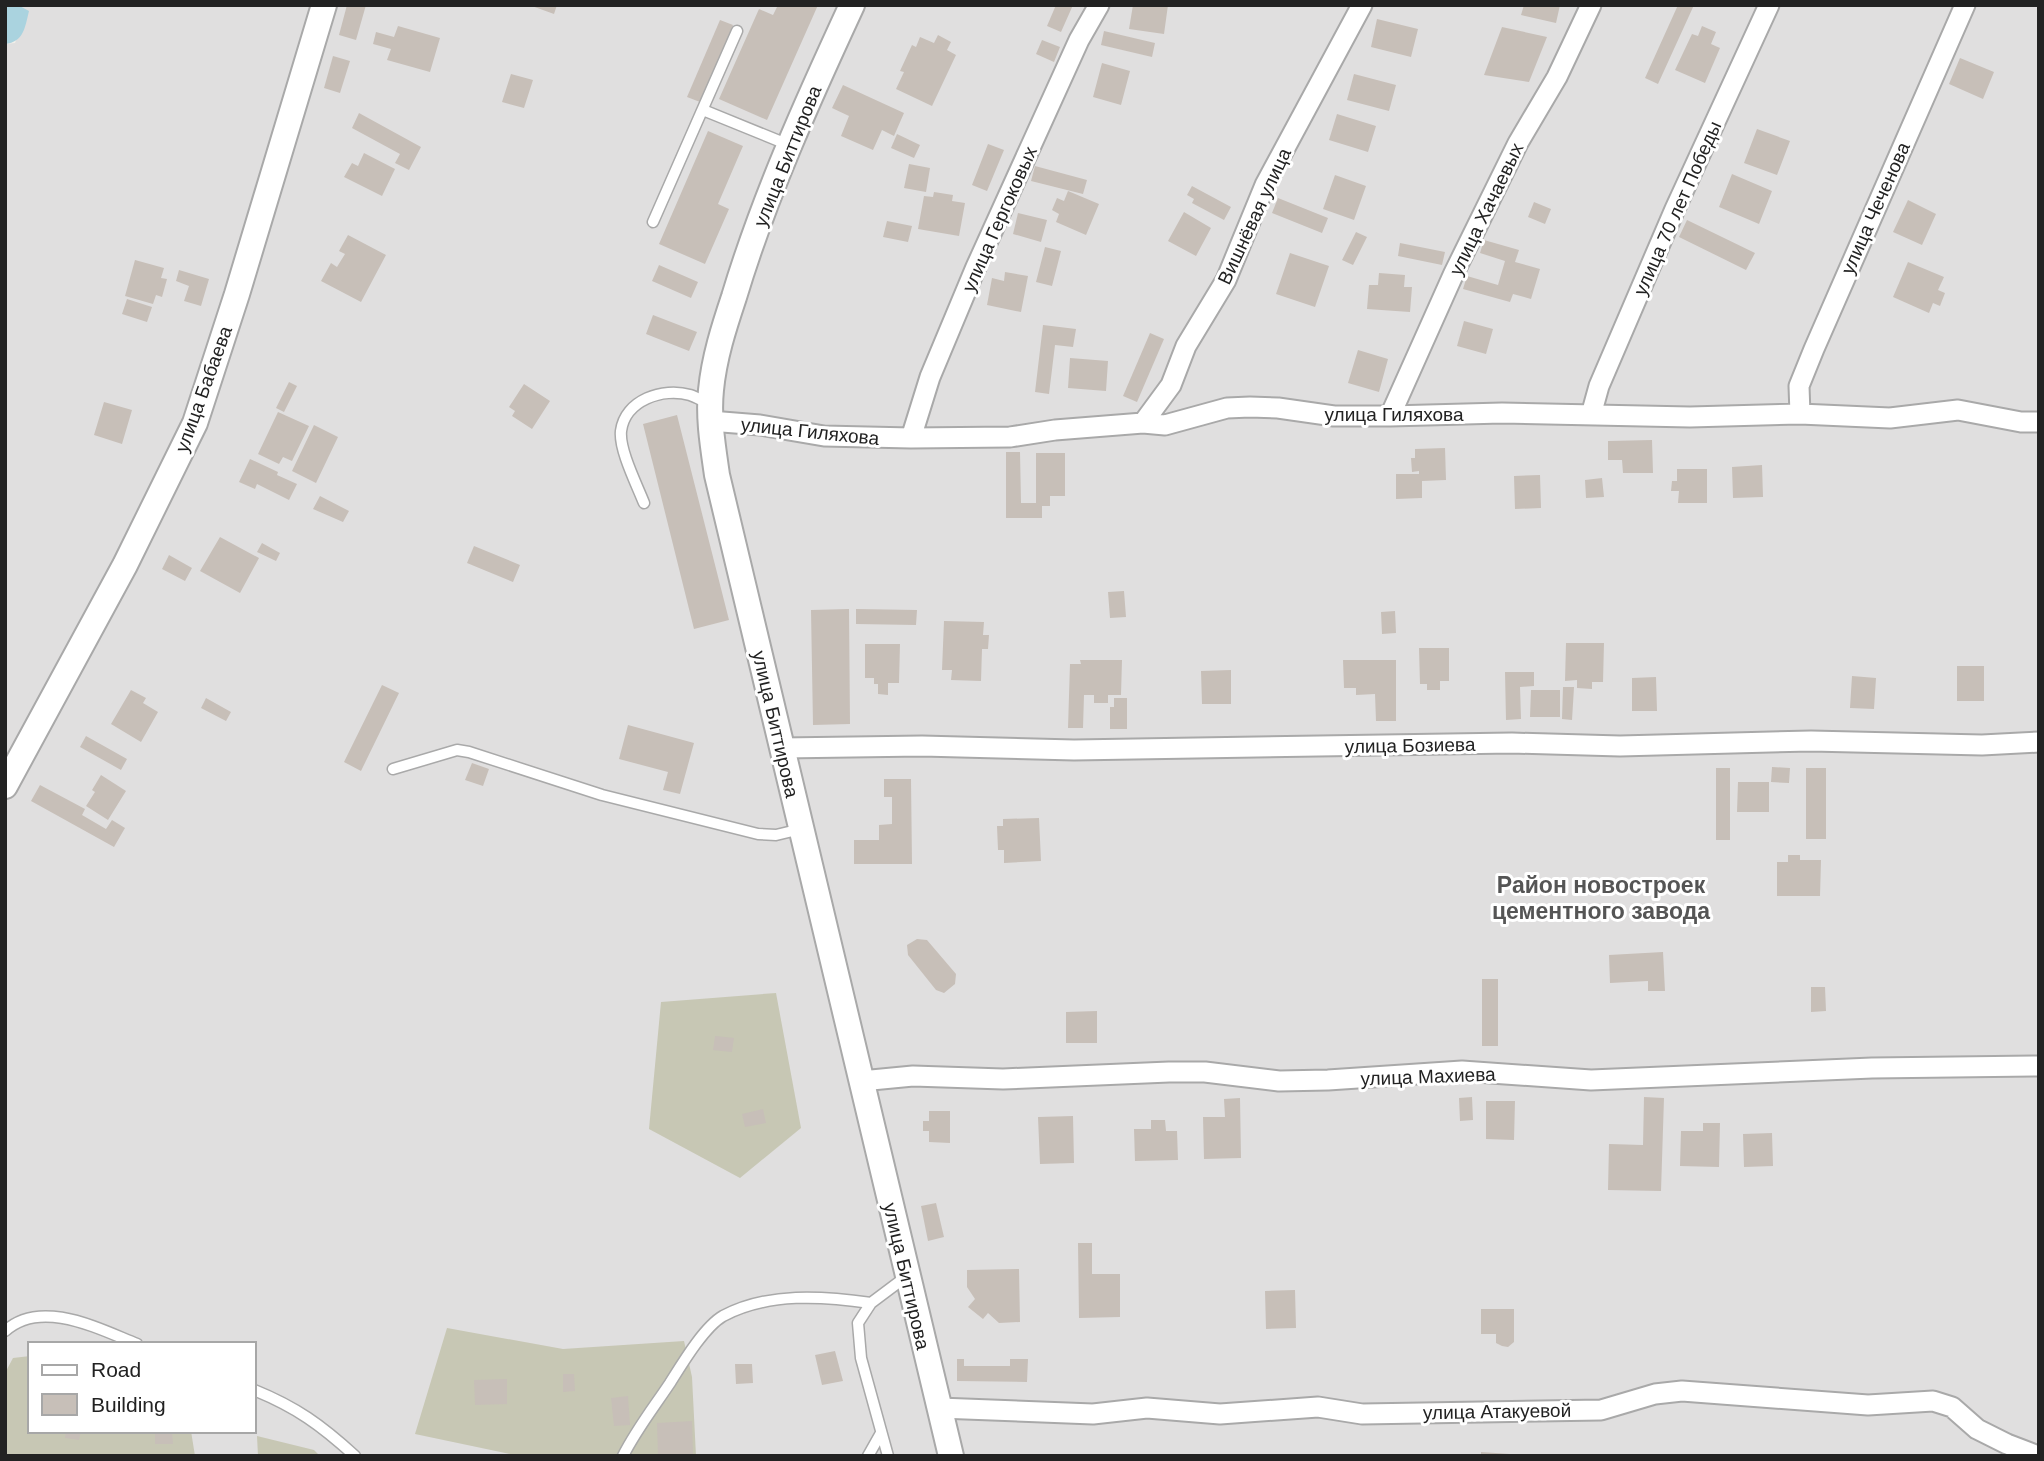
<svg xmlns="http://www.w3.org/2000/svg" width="2044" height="1461" font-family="Helvetica,sans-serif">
  <rect width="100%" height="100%" fill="#f2efe9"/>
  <path fill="#e0dfdf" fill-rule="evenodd" d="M18 5H2039V1456H5V44L15 43 28 11ZM30 1344H254V1431H30Z"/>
  <path fill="#c7c7b4" d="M776 993 801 1128 740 1178 649 1129 661 1002Z
    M447 1328 563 1349 684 1341 692 1377 696 1456H520L415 1434Z
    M30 1356V1431H191L195 1456H5V1373L13 1358Z
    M257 1436 314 1450 320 1456H258Z"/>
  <path fill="#aad3df" d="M5 5H18L29 11C25 27 24 42 5 44Z"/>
  <path fill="#c7bfb8" d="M347 5H366L356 40 339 35Z
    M529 5H557L554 14Z
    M778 5H818L767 120 719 99 759 9 773 15Z
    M1056 5H1073L1061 32 1047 26Z
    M1133 5H1168L1164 34 1129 29Z
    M1524 5H1560L1556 23 1521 15Z
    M1678 5H1694L1658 84 1645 78Z
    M1377 19 1418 29 1411 57 1371 47Z
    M720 20 733 25 700 102 687 97Z
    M398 26 440 38 430 72 387 60 391 49 373 44 376 32 394 37Z
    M1702 26 1716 32 1711 44 1720 48 1705 83 1675 70 1692 34 1698 36Z
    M1502 27 1547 37 1529 82 1484 75Z
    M1104 31 1155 43 1152 57 1101 45Z
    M938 35 951 42 947 50 956 55 932 106 896 89 904 72 900 71 912 45 916 47 920 37 934 43Z
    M1042 40 1060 47 1054 62 1036 54Z
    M333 56 350 61 340 93 324 88Z
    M1960 58 1994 72 1983 99 1949 84Z
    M1102 63 1130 71 1121 105 1093 97Z
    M511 74 533 80 524 108 502 102Z
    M1354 74 1396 85 1389 111 1347 100Z
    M843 85 904 113 894 136 882 130 873 150 841 136 849 116 832 108Z
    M359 113 421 147 409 170 395 163 400 154 352 128Z
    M1337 114 1376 126 1368 152 1329 140Z
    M1757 129 1790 141 1777 175 1744 163Z
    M708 131 743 146 718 204 729 209 705 264 659 244Z
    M897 134 920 145 914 158 891 148Z
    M988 144 1004 150 987 191 972 185Z
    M364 153 395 169 382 196 344 177 352 163 358 166Z
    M909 164 930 168 926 192 904 188Z
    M1035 166 1087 180 1083 194 1031 181Z
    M1732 174 1772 191 1759 224 1719 207Z
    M1335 175 1366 186 1354 220 1323 209Z
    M1192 186 1231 207 1224 220 1192 203 1194 199 1187 195Z
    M1068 191 1099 204 1086 235 1056 222 1059 214 1052 210 1057 198 1064 201Z
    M934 192 953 195 952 201 965 203 959 236 918 229 924 196 933 197Z
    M1278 198 1328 218 1322 233 1272 213Z
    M1908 200 1936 214 1922 245 1893 232Z
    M1534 202 1551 209 1545 224 1528 217Z
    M1184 212 1211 228 1196 256 1168 241Z
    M1018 213 1047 220 1041 242 1013 234Z
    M1687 220 1755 253 1746 270 1679 237Z
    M887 221 912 226 908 242 883 237Z
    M1356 232 1367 237 1353 265 1342 260Z
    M348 235 386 255 361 302 321 281 331 263 337 267 345 254 339 251Z
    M1484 240 1519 250 1515 262 1540 269 1531 299 1513 294 1510 302 1463 289 1467 276 1498 285 1505 261 1480 253Z
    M1400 243 1445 252 1442 265 1398 256Z
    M1045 247 1061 251 1052 286 1036 282Z
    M1290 253 1329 266 1315 307 1276 294Z
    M135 260 164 268 161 278 167 279 162 297 156 295 153 304 125 296Z
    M1908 262 1944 277 1938 290 1945 293 1940 306 1933 303 1929 313 1893 297Z
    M659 265 698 282 691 298 652 281Z
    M179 270 209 279 201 306 184 301 189 286 176 281Z
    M1005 272 1028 276 1021 312 987 305 992 278 1004 281Z
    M1379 273 1405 275 1404 287H1412L1410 312 1367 309 1369 285H1378Z
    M127 299 152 307 147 322 122 314Z
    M653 315 697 332 689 351 646 334Z
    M1464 321 1493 329 1486 354 1457 346Z
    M1043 325 1076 329 1073 347 1055 345 1049 394 1035 392Z
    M1150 333 1164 339 1137 402 1123 396Z
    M1358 350 1388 359 1379 392 1348 383Z
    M1070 358 1108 361 1106 391 1068 388Z
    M289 382 297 386 284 412 276 408Z
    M524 384 550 401 532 429 512 416 515 411 509 407Z
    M104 402 132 410 122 444 94 435Z
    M278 412 309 426 292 461 283 457 279 464 258 454Z
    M677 415 729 620 694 629 643 424Z
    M314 425 338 437 316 483 292 471Z
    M1652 440 1653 473H1623L1622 460H1608V441Z
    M1445 448 1446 480 1422 481V498L1396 499V474H1419V471L1412 472 1411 458H1415V449Z
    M1006 452H1020L1021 503H1036V453H1065V496H1050V506H1042V518H1006Z
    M250 459 278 472 277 475 297 484 289 500 257 484 255 489 239 482Z
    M1762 465 1763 497 1733 498 1732 467Z
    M1677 469H1707V503H1678L1679 491H1671L1672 481H1677Z
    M1540 475 1541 508 1515 509 1514 476Z
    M1602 478 1604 497 1586 498 1585 480Z
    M320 496 349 511 343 522 313 509Z
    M220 537 259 558 240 593 200 571Z
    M262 543 280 553 276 561 257 552Z
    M474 546 520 565 513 582 467 563Z
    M169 555 192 568 185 581 162 569Z
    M1124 591 1126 617 1110 618 1108 592Z
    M849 609 850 724 813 725 811 610Z
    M856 609 917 610 916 625 856 624Z
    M1395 611 1396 633 1382 634 1381 612Z
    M944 621 984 622 983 635H989L988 649H982L981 681 951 680 952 670H942Z
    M1566 643H1604L1603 682H1592V689L1577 688V680L1565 681Z
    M865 644H900L899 683H888V695L878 694V684H874V678H865Z
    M1419 648H1449V681H1440V690H1427V684H1420Z
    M1080 660H1122L1121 695H1108V703H1094V695H1084L1083 728H1068L1070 664H1081Z
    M1343 660H1396V721H1376L1375 694 1356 695V688H1344Z
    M1957 666H1984V701H1957Z
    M1231 670V704H1202L1201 671Z
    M1505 672H1534V686L1520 687 1521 719 1506 720Z
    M1852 676 1876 678 1874 709 1850 708Z
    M1656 677 1657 711H1632V678Z
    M382 685 399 693 361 771 344 762Z
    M1563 687H1574L1572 720 1562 719Z
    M131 690 146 698 143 703 158 712 141 742 111 724Z
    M1531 690H1560V717H1530Z
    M206 698 231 712 226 721 201 708Z
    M1114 698H1127V729H1110V707H1114Z
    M628 725 694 743 680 794 663 790 668 772 619 759Z
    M86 736 127 759 121 770 80 747Z
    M472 763 489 769 483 786 465 780Z
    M1772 767 1790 768 1789 783 1771 782Z
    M1716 768H1730V840H1716Z
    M1806 768H1826V839H1806Z
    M101 775 126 791 108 820 86 806 95 792 92 790Z
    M884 779H911L912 864H854V840H879V825L892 824V797H884Z
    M1738 782H1769V812H1737Z
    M40 785 85 809 82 815 106 829 112 820 125 828 114 847 31 801Z
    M1039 818 1041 861 1004 863V850H998L997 826H1003V819Z
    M1788 855H1800V860H1821L1820 896H1777V862H1788Z
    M917 939 927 940 956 974 955 984 944 993 936 990 908 955 907 945Z
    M1663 952 1665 991H1648V981L1610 983 1609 955Z
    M1482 979H1498V1046H1482Z
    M1811 987H1825L1826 1011 1811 1012Z
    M1097 1011V1043H1066V1012Z
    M715 1036 734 1038 732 1052 713 1050Z
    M1472 1097 1473 1120 1460 1121 1459 1098Z
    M1644 1097 1664 1098 1661 1191 1608 1190 1609 1144 1643 1145Z
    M1240 1098 1241 1158 1204 1159 1203 1117H1225L1224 1099Z
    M1486 1101H1515L1514 1140 1486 1139Z
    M763 1109 766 1123 745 1127 742 1114Z
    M929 1111H950V1143L929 1142V1131H923V1121H929Z
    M1073 1116 1074 1163 1040 1164 1038 1117Z
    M1151 1120H1165L1166 1131H1177L1178 1160 1135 1161 1134 1129H1151Z
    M1703 1123H1720L1719 1167 1680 1166 1681 1131H1703Z
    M1772 1133 1773 1166 1744 1167 1743 1134Z
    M936 1203 944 1237 928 1241 921 1206Z
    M1078 1243H1092V1274H1120V1317L1079 1318Z
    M1019 1269 1020 1322 999 1323 988 1313 983 1319 968 1307 975 1299 967 1287V1270Z
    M1295 1290 1296 1328 1266 1329 1265 1291Z
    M1481 1309H1514V1342L1508 1347 1502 1346 1496 1343V1334H1481Z
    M835 1351 843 1381 822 1385 815 1355Z
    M957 1359H964V1366H1010V1359H1028L1027 1382 957 1381Z
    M735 1364H752L753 1383 736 1384Z
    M563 1374H574L575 1391 563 1392Z
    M507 1379V1404L475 1405 474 1380Z
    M628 1396 630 1425 614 1426 611 1398Z
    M692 1421 693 1456H658L657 1423Z
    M66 1431H81L79 1440 65 1438Z
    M155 1431H172L173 1444H155Z
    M1481 1452 1510 1454V1456H1481Z"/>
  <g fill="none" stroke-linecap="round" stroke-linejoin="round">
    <defs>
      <path id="service" d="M703 110 789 145
        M653 222 737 31
        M644 503C637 485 619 450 621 431 625 400 663 387 690 395 696 397 703 401 710 404
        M393 769 457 750 469 752 602 795 758 834 776 835 801 829
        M871 1303 858 1323 861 1358 888 1456
        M5 1331C41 1298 99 1329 137 1344
        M254 1390C296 1407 321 1425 355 1456
        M623 1456C636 1430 654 1407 670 1383 682 1364 704 1327 723 1316 768 1292 823 1296 871 1303L907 1276
        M868 1456 881 1433"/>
      <path id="minor" d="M1800 414 1799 386 1814 349 1965 5
        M1591 415 1599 386 1675 209 1769 5
        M1390 416 1454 273 1518 143 1557 77 1591 5
        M710 421 760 425 824 436 911 438 1010 437 1055 430 1143 423 1165 425 1227 408 1250 407 1278 408 1334 416H1390L1502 413 1690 417 1800 414 1890 418 1958 410 2021 422H2039
        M1143 423 1171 385 1186 346 1226 280 1265 185 1362 5
        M911 438 930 377 976 267 1079 40 1099 5
        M782 748 922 746 1074 750 1512 743 1620 746 1811 741 1982 745 2039 742
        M861 1081 913 1076 1003 1079 1169 1072H1205L1279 1081 1328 1080 1462 1071 1591 1080 1872 1068 2039 1066
        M939 1408 1093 1414 1147 1408 1220 1414 1318 1407 1362 1414 1601 1410 1655 1394 1682 1391 1868 1405 1933 1401 1952 1407 1977 1429 2007 1444 2038 1456"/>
      <path id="tertiary" d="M852 5C808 100 764 197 734 297 724 327 714 358 711 390 708 418 713 447 717 475L951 1456
        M5 786 125 565 195 423 237 294 324 5"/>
    </defs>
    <use href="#service" stroke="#a9a9a9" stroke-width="13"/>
    <use href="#minor" stroke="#a9a9a9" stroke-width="23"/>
    <use href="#tertiary" stroke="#a9a9a9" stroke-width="28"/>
    <use href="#service" stroke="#fff" stroke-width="10"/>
    <use href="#minor" stroke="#fff" stroke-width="19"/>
    <use href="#tertiary" stroke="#fff" stroke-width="24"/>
  </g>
  <g text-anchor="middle" stroke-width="6" stroke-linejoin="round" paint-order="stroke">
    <g font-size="19" fill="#222" stroke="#fff">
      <text transform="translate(787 156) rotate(-68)" y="7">улица Биттирова</text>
      <text transform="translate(1677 208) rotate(-66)" y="7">улица 70 лет Победы</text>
      <text transform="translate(1875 208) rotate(-66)" y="7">улица Чеченова</text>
      <text transform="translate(1486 209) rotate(-64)" y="7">улица Хачаевых</text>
      <text transform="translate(1254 216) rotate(-65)" y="7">Вишнёвая улица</text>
      <text transform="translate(999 219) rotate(-66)" y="7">улица Гергоковых</text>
      <text transform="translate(203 389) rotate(-70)" y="7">улица Бабаева</text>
      <text x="1394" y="421">улица Гиляхова</text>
      <text transform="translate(810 431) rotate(6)" y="7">улица Гиляхова</text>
      <text transform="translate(776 724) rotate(77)" y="7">улица Биттирова</text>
      <text transform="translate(1410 745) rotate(-1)" y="7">улица Бозиева</text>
      <text transform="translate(1428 1076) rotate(-2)" y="7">улица Махиева</text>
      <text transform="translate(907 1276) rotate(77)" y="7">улица Биттирова</text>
      <text transform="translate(1497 1411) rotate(-1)" y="7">улица Атакуевой</text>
    </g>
    <g font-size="23" font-weight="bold" fill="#555" stroke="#fff">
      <text x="1601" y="893">Район новостроек<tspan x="1601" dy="26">цементного завода</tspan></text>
    </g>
  </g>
  <rect width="2044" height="1461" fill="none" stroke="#222222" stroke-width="14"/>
  <rect x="28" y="1342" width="228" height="91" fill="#ffffff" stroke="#a7a7a7" stroke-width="2"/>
  <rect x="42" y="1365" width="35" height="10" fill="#ffffff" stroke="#a7a7a7" stroke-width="2"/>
  <text x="91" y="1377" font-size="21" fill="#222222">Road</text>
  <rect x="42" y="1394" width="35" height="21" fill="#c7bfb8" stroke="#a7a7a7" stroke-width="2"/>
  <text x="91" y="1412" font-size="21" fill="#222222">Building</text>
</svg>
